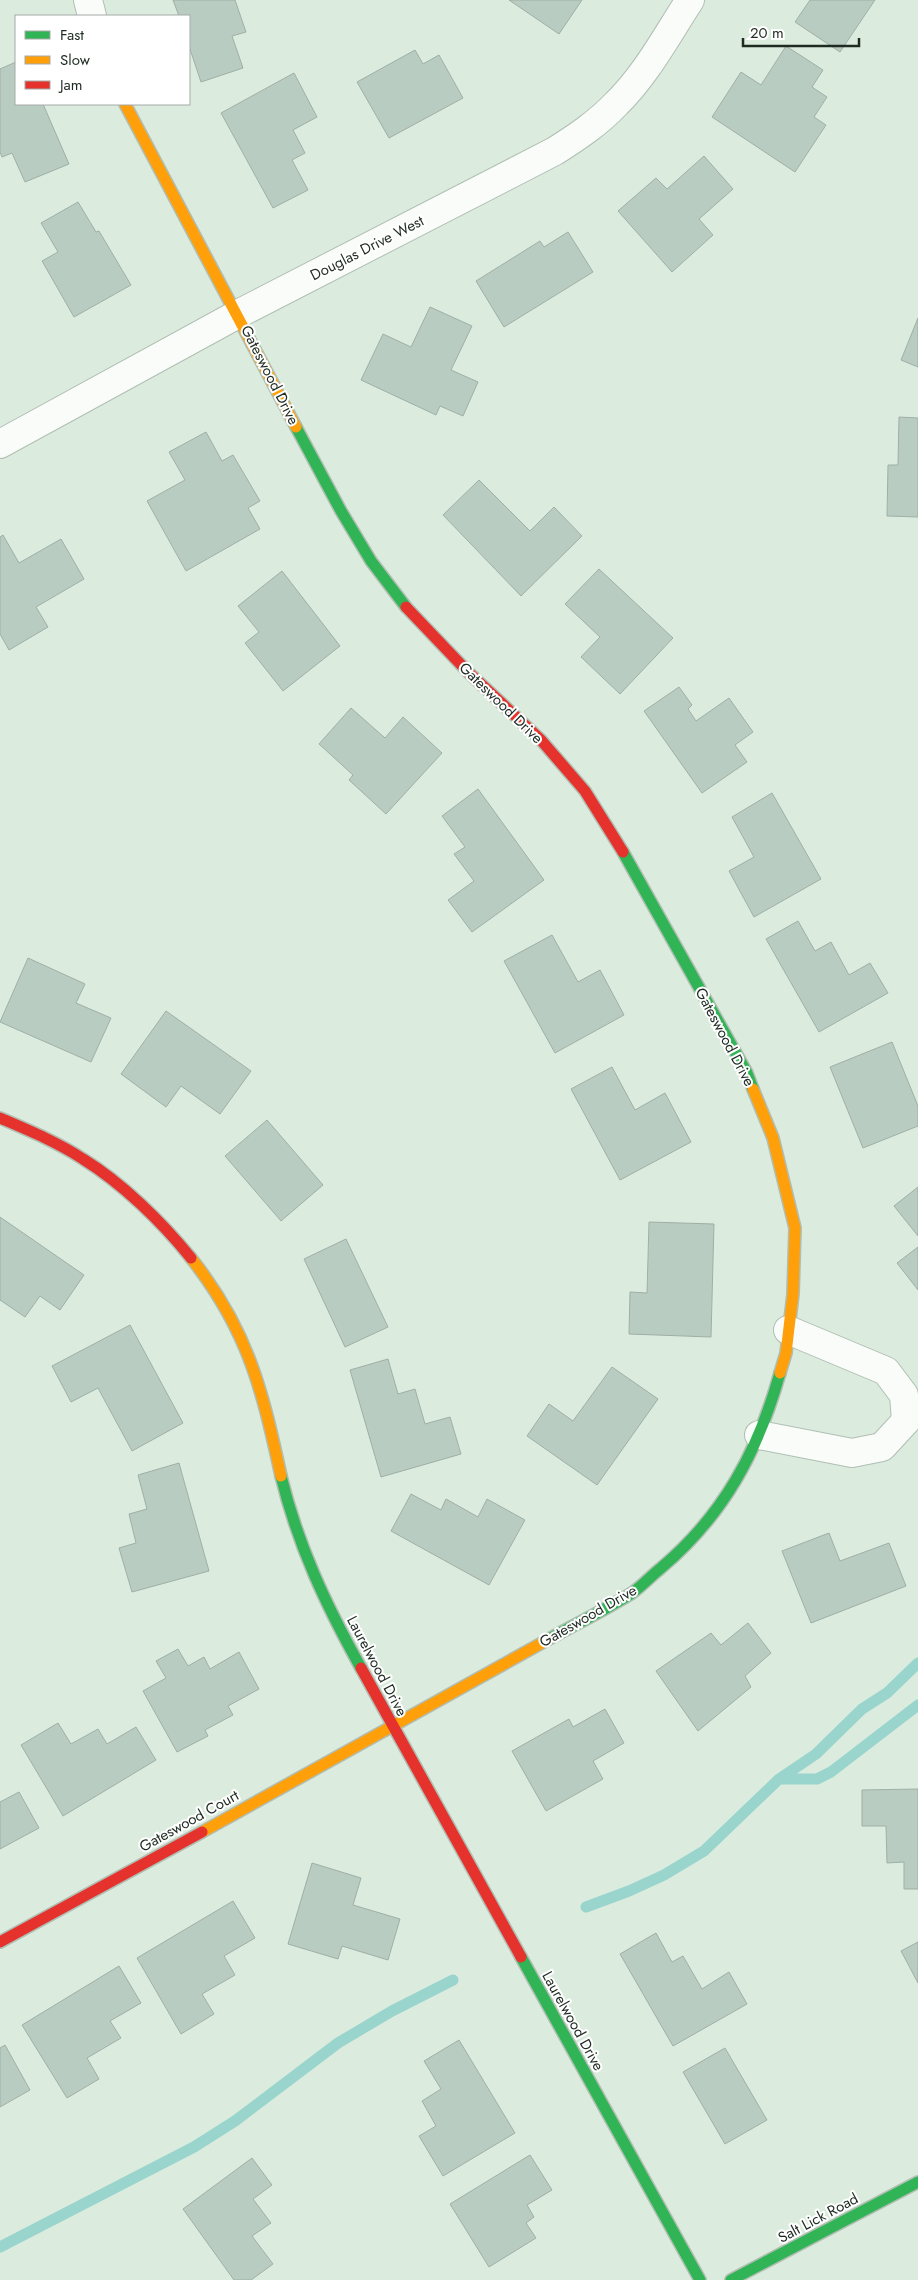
<svg xmlns="http://www.w3.org/2000/svg" width="918" height="2280" font-family="Jost,sans-serif">
  <rect width="100%" height="100%" fill="#dbecde"/>
  <g fill="none" stroke-linecap="round" stroke-linejoin="round">
    <path stroke="#99d4cd" stroke-width="11" d="M779 1779H817L831 1772 918 1705
      M586 1907 629 1891 664 1875 704 1851 779 1779 816 1754 862 1709 887 1693 918 1663
      M0 2247 194 2147 235 2121 338 2043 392 2011 453 1980"/>
  </g>
  <path fill="#b8ccc1" stroke="#a0afa6" d="M173 0H235L246 32 232 36 243 68 201 82 189 46V16H179Z
    M509 0H582L559 34Z
    M810 0H875L840 52 795 22Z
    M786 46 823 70 812 87 827 97 814 117 826 125 795 172 712 117 741 72 761 85Z
    M415 50 423 64 439 55 463 98 389 138 357 82Z
    M16 62V104H43L69 164 25 182 12 153 2 157 0 152V69Z
    M294 73 317 117 293 130 305 153 292 160 308 190 273 208 221 113Z
    M704 156 733 189 699 219 713 235 672 272 618 211 656 178 667 189Z
    M78 202 96 232 99 231 131 285 74 317 42 261 58 252 41 223Z
    M568 232 593 272 504 327 476 281 540 241 544 247Z
    M430 307 472 326 451 370 478 382 463 416 440 406 436 415 361 380 383 334 411 347Z
    M918 318V367L901 360Z
    M899 417 918 418V517L887 516 888 465H898Z
    M206 432 222 461 233 455 260 501 248 508 260 529 186 571 147 501 185 480 169 452Z
    M479 480 530 531 554 507 582 536 521 596 443 515Z
    M3 535 19 563 61 539 84 579 36 607 48 627 9 650 0 634V537Z
    M599 569 673 638 620 694 581 657 600 637 565 604Z
    M282 571 340 646 283 691 245 643 259 632 238 606Z
    M679 687 692 705 688 709 696 721 729 698 753 732 735 745 747 762 702 793 644 711Z
    M351 708 385 738 403 717 442 753 386 814 349 780 353 775 319 744Z
    M478 789 544 880 472 932 448 900 474 881 454 854 465 847 442 816Z
    M772 793 821 879 754 917 729 871 754 857 732 817Z
    M798 921 815 951 831 942 849 975 870 963 888 993 819 1032 766 939Z
    M552 935 578 982 600 970 624 1015 555 1053 504 961Z
    M28 958 85 984 76 1003 111 1018 91 1062 0 1022Z
    M166 1011 251 1071 220 1114 181 1086 166 1107 121 1074Z
    M892 1042 918 1106V1126L863 1148 830 1067Z
    M612 1067 635 1110 665 1093 691 1142 620 1180 571 1089Z
    M267 1120 323 1185 281 1221 225 1156Z
    M918 1187V1236L894 1206Z
    M0 1217 84 1275 60 1310 40 1296 25 1317 0 1300Z
    M649 1222 714 1224 711 1337 629 1334 630 1292 647 1293Z
    M346 1239 388 1327 345 1347 304 1259Z
    M918 1247V1290L897 1263Z
    M130 1325 183 1423 132 1451 98 1388 71 1402 52 1366Z
    M388 1359 398 1394 415 1389 425 1424 450 1417 461 1454 381 1477 350 1370Z
    M612 1367 658 1399 597 1485 527 1436 549 1404 573 1421Z
    M179 1463 209 1571 132 1592 119 1548 136 1543 129 1514 147 1509 138 1475Z
    M411 1494 441 1510 446 1499 478 1517 487 1499 525 1520 489 1585 391 1531Z
    M829 1533 840 1561 889 1543 906 1586 811 1623 782 1551Z
    M748 1623 771 1653 745 1676 751 1687 698 1731 656 1671 711 1633 721 1645Z
    M178 1649 188 1666 204 1657 210 1669 239 1652 259 1689 228 1706 233 1715 205 1730 208 1736 177 1752 143 1691 166 1678 156 1661Z
    M605 1709 624 1743 593 1761 603 1779 546 1811 512 1751 569 1719 573 1727Z
    M58 1723 71 1744 98 1729 107 1744 136 1727 156 1760 63 1816 21 1745Z
    M918 1789V1889H904V1862L887 1863 886 1826H862V1790Z
    M19 1792 39 1828 0 1849V1802Z
    M312 1863 361 1878 353 1905 400 1919 388 1960 342 1946 338 1959 288 1944Z
    M233 1901 255 1938 224 1956 235 1975 202 1994 214 2014 181 2034 137 1958Z
    M656 1933 672 1962 683 1956 702 1989 729 1972 747 2004 673 2046 620 1954Z
    M918 1942V1983L901 1951Z
    M119 1966 141 2003 110 2021 121 2038 87 2058 99 2079 67 2098 22 2025Z
    M459 2040 515 2133 443 2176 419 2136 436 2126 422 2101 441 2089 424 2061Z
    M5 2045 30 2090 0 2107V2048Z
    M725 2048 767 2120 725 2144 683 2072Z
    M530 2155 552 2190 527 2205 534 2217 526 2223 536 2238 489 2267 450 2204Z
    M252 2158 272 2185 253 2199 271 2223 252 2236 273 2264 251 2280H234L183 2209Z"/>
  <g fill="none" stroke-linecap="round" stroke-linejoin="round">
    <defs>
      <path id="street" d="M88 0 92 16
        M0 444 238 314 555 151C577 137 598 123 616 104 646 75 667 35 690 0
        M759 1435 852 1453 882 1447 906 1421 904 1395 886 1371 788 1330"/>
      <path id="fast" d="M296 427 341 511 371 561 406 607
        M623 852 747 1073 753 1089
        M281 1476C298 1546 326 1605 361 1668
        M549 1639C576 1624 605 1610 632 1593 642 1586 651 1576 661 1568 724 1515 758 1451 780 1373
        M521 1957 700 2280
        M731 2280 918 2182"/>
      <path id="slow" d="M125 104 296 427
        M753 1089 773 1138 795 1228 793 1294 786 1353 780 1373
        M191 1258C248 1330 262 1389 281 1476
        M202 1832 549 1639"/>
      <path id="jam" d="M406 607 468 672 541 740 585 791 623 852
        M0 1118C28 1130 57 1142 83 1159 122 1183 162 1222 191 1258
        M361 1668 521 1957
        M0 1942 202 1832"/>
    </defs>
    <use href="#street" stroke="#b0beb3" stroke-width="30"/>
    <use href="#fast" stroke="#b0beb3" stroke-width="14"/>
    <use href="#slow" stroke="#b0beb3" stroke-width="14"/>
    <use href="#jam" stroke="#b0beb3" stroke-width="14"/>
    <use href="#street" stroke="#fafcfa" stroke-width="28"/>
    <use href="#fast" stroke="#30b455" stroke-width="11"/>
    <use href="#slow" stroke="#ff9f0a" stroke-width="11"/>
    <use href="#jam" stroke="#e5322d" stroke-width="11"/>
  </g>
  <g text-anchor="middle" stroke-width="4" stroke-linejoin="round" paint-order="stroke">
    <g font-size="15" fill="#1f2b22" stroke="#fff">
      <text transform="translate(367 248) rotate(-27)" y="5">Douglas Drive West</text>
      <text transform="translate(270 375) rotate(63)" y="5">Gateswood Drive</text>
      <text transform="translate(501 703) rotate(44)" y="5">Gateswood Drive</text>
      <text transform="translate(725 1037) rotate(62)" y="5">Gateswood Drive</text>
      <text transform="translate(588 1616) rotate(-30)" y="5">Gateswood Drive</text>
      <text transform="translate(377 1666) rotate(62)" y="5">Laurelwood Drive</text>
      <text transform="translate(189 1821) rotate(-29)" y="5">Gateswood Court</text>
      <text transform="translate(573 2021) rotate(61)" y="5">Laurelwood Drive</text>
      <text transform="translate(818 2218) rotate(-28)" y="5">Salt Lick Road</text>
    </g>
  </g>
  <rect x="15" y="15" width="175" height="90" fill="#ffffff" stroke="#a5aaa7"/>
  <rect x="25" y="31" width="25" height="8" fill="#30b455" stroke="#a5aaa7"/>
  <text x="60" y="40" font-size="15" fill="#1f2b22">Fast</text>
  <rect x="25" y="56" width="25" height="8" fill="#ff9f0a" stroke="#a5aaa7"/>
  <text x="60" y="65" font-size="15" fill="#1f2b22">Slow</text>
  <rect x="25" y="81" width="25" height="8" fill="#e5322d" stroke="#a5aaa7"/>
  <text x="60" y="90" font-size="15" fill="#1f2b22">Jam</text>
  <path d="M743 38v8h116v-8" fill="none" stroke="#1f2b22" stroke-width="2.5"/>
  <text x="750" y="38" font-size="15" fill="#1f2b22" stroke="#ffffff" stroke-width="4" paint-order="stroke">20 m</text>
</svg>
